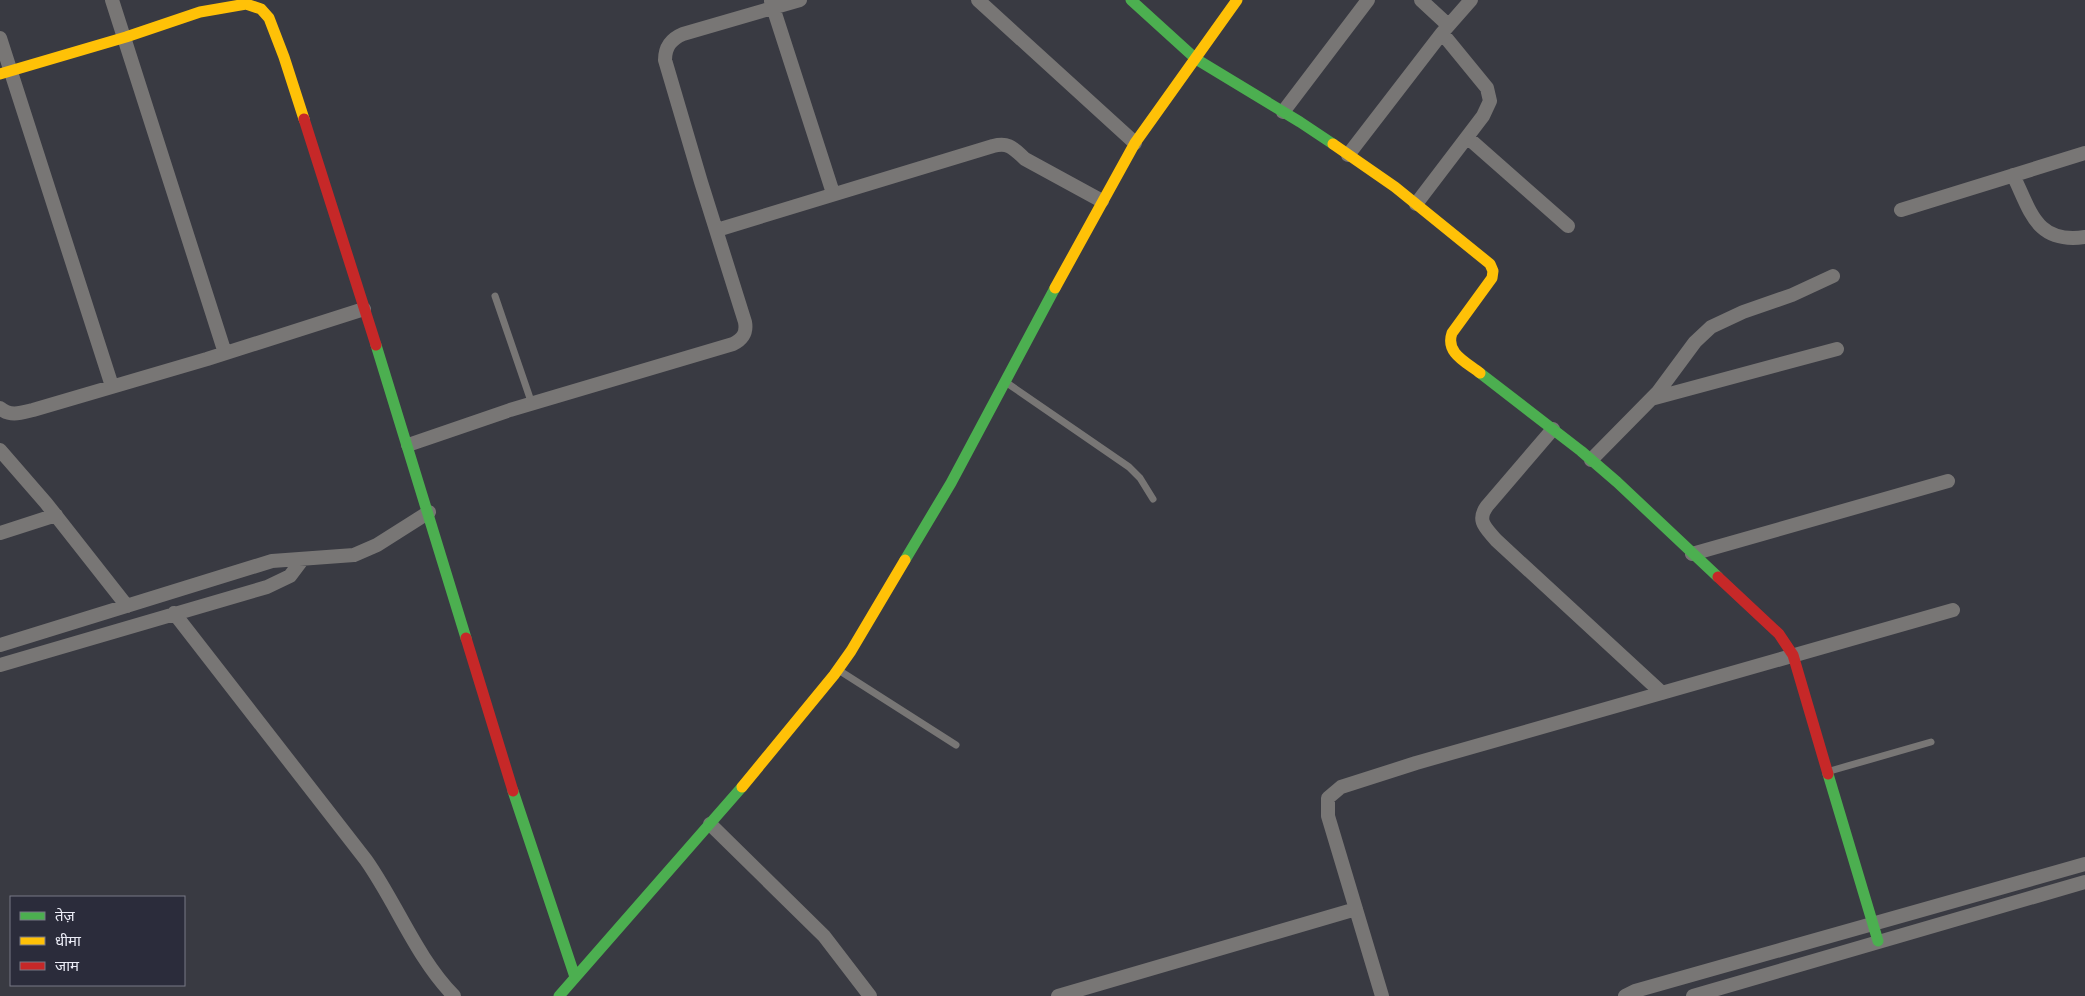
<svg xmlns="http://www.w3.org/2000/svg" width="2085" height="996" font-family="'IBM Plex Sans','Noto Sans Devanagari',sans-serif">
  <rect width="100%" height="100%" fill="#393a42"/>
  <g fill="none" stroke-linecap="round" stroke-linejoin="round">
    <path stroke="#787675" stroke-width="7" d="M495 296 532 404
      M1007 383 1129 467 1140 478 1153 499
      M840 671 956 745
      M1830 771 1931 742"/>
    <path stroke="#787675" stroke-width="14" d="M112 0 225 353
      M978 0 1135 143
      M1421 0 1448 25
      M771 1 833 193
      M0 38 112 386
      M1283 112 1368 0
      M1467 137 1568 226
      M1348 155 1442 33 1471 0
      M2013 175C2031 212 2036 244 2085 237
      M1416 204 1483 116 1490 101 1487 88 1442 33
      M1901 210 2085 153
      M717 230 993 146C1009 142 1013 148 1025 159L1102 201
      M1651 399 1837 349
      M0 408C10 417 21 413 33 410L207 359 364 309
      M1553 429 1487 506C1476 521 1486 528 1496 540L1662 693
      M408 445 510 410 733 344C743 339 747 333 745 322L701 182 665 60C665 47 671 39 683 34L800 0
      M0 450 46 503 127 606
      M1591 460 1658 392 1695 342 1711 327 1743 312 1792 295 1833 276
      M0 533 56 515
      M1692 554 1948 481
      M174 613 366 860C397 904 416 957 454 996
      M0 645 272 561 354 555 377 545 429 512
      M0 665 267 587 290 576 302 560
      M710 824 824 936 870 996
      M1058 996 1356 909
      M1382 996 1328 816V798L1341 787 1416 763 1953 610
      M1625 996 1635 991 2085 864
      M1693 996 2085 882"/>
    <path stroke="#4caf50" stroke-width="11" d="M1131 0 1196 59 1300 122 1333 144
      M376 345 466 638
      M1480 373 1581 451 1617 482 1718 577
      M905 560 951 483 1055 288
      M1828 774 1878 941
      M513 791 575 977
      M559 996 742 787"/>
    <path stroke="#ffc107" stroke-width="11" d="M0 74 126 37 200 12 246 4 261 9 269 18 284 57 304 119
      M1333 144 1395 187 1490 264 1493 271 1492 278 1452 333C1445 353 1466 362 1480 373
      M1055 288 1135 143 1237 0
      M742 787 834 675 851 651 905 560"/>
    <path stroke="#c62828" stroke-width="11" d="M304 119 376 345
      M1718 577 1779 634 1793 655 1828 774
      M466 638 513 791"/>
  </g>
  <rect x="10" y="896" width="175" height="90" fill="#2b2c3b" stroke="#787986"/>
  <rect x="20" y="912" width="25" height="8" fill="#4caf50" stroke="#787986"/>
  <text x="55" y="921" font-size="15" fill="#ebecf6">तेज़</text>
  <rect x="20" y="937" width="25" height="8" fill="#ffc107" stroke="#787986"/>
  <text x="55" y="946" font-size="15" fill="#ebecf6">धीमा</text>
  <rect x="20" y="962" width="25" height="8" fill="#c62828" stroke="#787986"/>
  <text x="55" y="971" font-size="15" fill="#ebecf6">जाम</text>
</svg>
